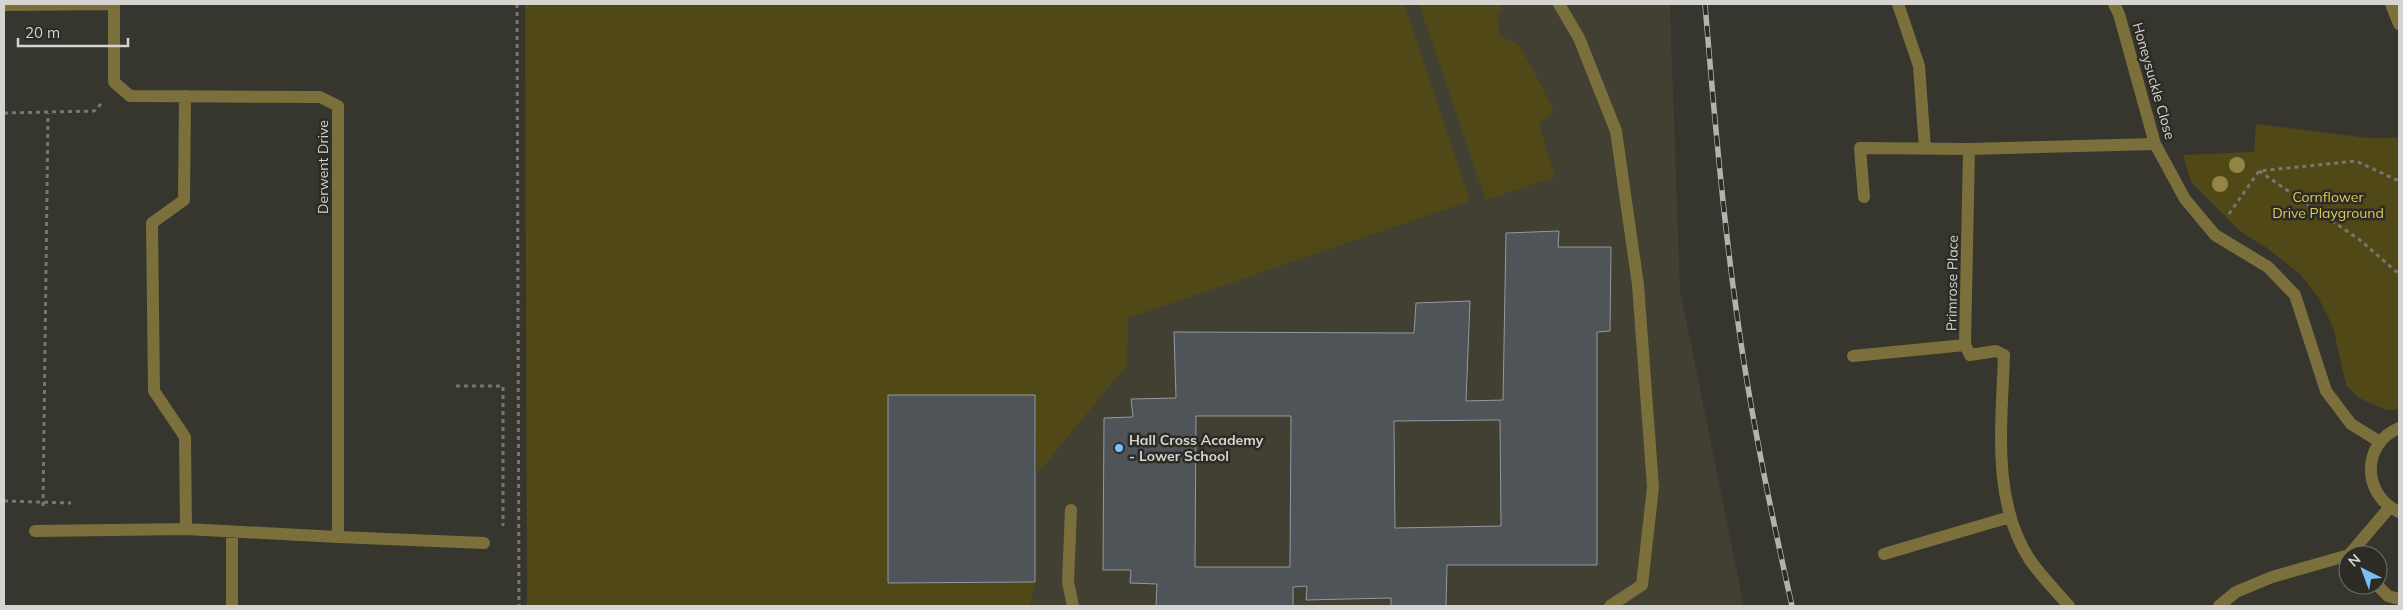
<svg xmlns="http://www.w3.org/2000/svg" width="2403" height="610" font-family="Mulish,sans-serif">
  <rect width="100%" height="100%" fill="#36352e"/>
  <path fill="#423f33" d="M525 4H1670L1680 290 1744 606H527Z"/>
  <path fill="#514817" d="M525 4H1404L1470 201 1128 318 1127 365 1037 474 1035 395H888V582H1035L1030 606H527Z
    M1419 4H1499L1502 8 1497 16 1500 35 1520 46 1554 110 1539 124 1555 177 1486 200Z
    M2256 124 2369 138H2398L2399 136V409L2386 410 2359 398 2346 385 2333 327 2318 297 2301 275 2267 248 2241 232 2191 182 2183 155 2254 152Z"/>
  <path fill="#4f5459" stroke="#93999f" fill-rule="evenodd" d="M1559 231 1558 247H1611L1610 331 1597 332V565H1447L1446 606H1391V598L1306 600 1307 586 1293 587V606H1156L1157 584 1130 583 1131 570H1103L1104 418 1133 417 1131 399 1176 398 1174 332 1414 333 1416 303 1470 301 1466 401 1503 400 1506 233ZM1196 416H1291L1290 567H1195ZM1500 420 1501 526 1395 528 1394 421Z
    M888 395H1035V582L888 583Z"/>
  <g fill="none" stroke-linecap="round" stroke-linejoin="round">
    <path stroke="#777670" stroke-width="3" stroke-dasharray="4 4" stroke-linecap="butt" d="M517 4 519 606
      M4 113 94 111 101 104
      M2259 171 2360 240 2399 274
      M2229 214 2259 171 2356 161 2399 181
      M456 386H503V526
      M4 501 71 503
      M43 506 48 113"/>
    <path stroke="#7b703b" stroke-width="12" d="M1559 4 1579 38 1616 131 1638 285 1653 487 1642 585 1610 606
      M1898 4 1919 66 1925 149
      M2114 4 2119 14 2155 144 2185 199 2215 235 2268 267 2295 295 2326 391 2351 424 2380 442
      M2391 4 2399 24
      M4 5 114 4
      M185 96 184 200 152 223 154 391 185 437 186 529
      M1864 197 1860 148 1969 149
      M1853 356 1965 345
      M2399 428C2361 444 2362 495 2399 512
      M1071 510 1068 582 1073 606
      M35 531 186 529 338 537V106L320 97 130 96 114 82V4
      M232 533V606
      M338 537 484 543
      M1884 554 2010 517
      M2377 585 2388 596 2399 599
      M2069 606C2056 591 2041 576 2030 560 1991 501 2002 422 2004 355L1996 351 1970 355 1965 345 1969 149 2155 144
      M2219 606 2236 592 2272 577 2349 555 2389 508"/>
    <defs>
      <path id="rail" d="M1705 4C1717 150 1730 298 1758 443 1768 498 1780 552 1792 606"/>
    </defs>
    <use href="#rail" stroke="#b3b2ae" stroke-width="5.5"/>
    <use href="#rail" stroke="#2c2b25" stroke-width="4" stroke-dasharray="11" stroke-linecap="butt"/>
  </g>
  <g fill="#938644">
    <circle cx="2237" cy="165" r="8"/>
    <circle cx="2220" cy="184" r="8"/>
  </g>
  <circle fill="#7cbef9" stroke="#2c2b25" stroke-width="2" cx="1119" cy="448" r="5"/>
  <g text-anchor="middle" stroke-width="5" stroke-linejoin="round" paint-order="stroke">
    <g font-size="14" fill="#d5d4d0" stroke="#2c2b25">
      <text transform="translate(2154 81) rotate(74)" y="5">Honeysuckle Close</text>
      <text transform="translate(323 167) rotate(-90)" y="5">Derwent Drive</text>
      <text transform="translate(1952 283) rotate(-89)" y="5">Primrose Place</text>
    </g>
    <g font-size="14" fill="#dfc856" stroke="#2c2b25">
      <text x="2328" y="202">Cornflower<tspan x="2328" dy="16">Drive Playground</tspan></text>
    </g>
    <g font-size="14" font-weight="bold" fill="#d5d4d0" stroke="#2c2b25" text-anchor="start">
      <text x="1129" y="445">Hall Cross Academy<tspan x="1129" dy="16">- Lower School</tspan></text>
    </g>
  </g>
  <rect width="2403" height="610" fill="none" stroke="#d5d4d0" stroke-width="10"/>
  <g transform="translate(2363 570) rotate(318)"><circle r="24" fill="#2c2b25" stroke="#706f69"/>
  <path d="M0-4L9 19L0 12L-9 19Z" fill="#7cbef9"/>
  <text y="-8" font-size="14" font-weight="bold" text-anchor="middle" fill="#d5d4d0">N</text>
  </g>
  <path d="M18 38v8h110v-8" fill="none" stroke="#d5d4d0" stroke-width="2.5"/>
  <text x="25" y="38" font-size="15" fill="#d5d4d0" stroke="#2c2b25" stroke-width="4" paint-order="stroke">20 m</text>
</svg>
